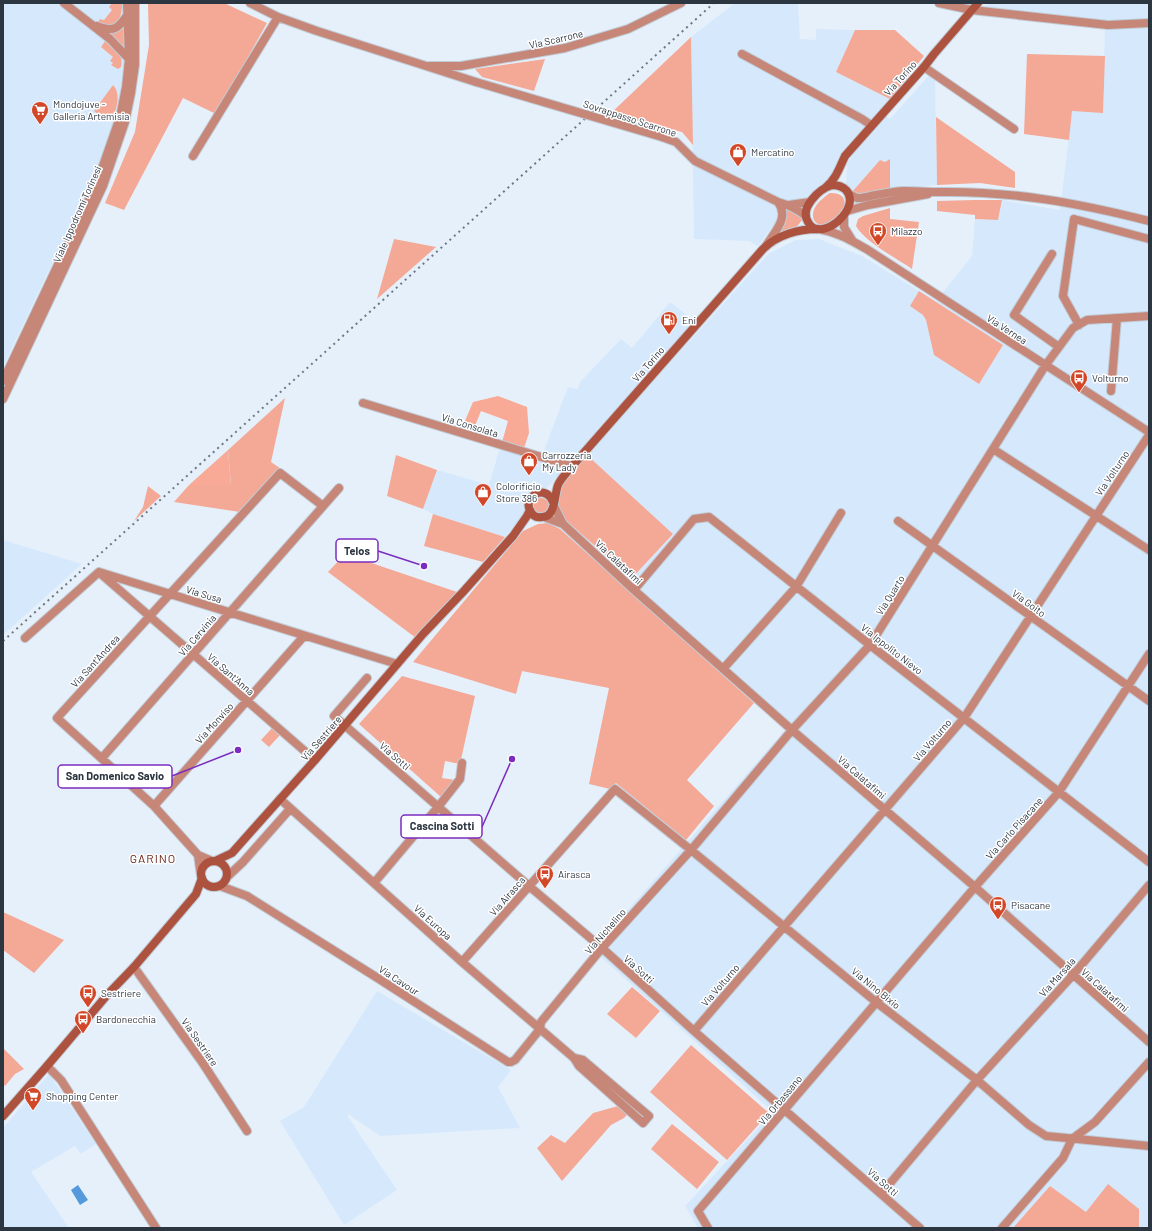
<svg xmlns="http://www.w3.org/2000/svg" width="1152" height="1231" font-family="Barlow,sans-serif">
  <rect width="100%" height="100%" fill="#e6f0fb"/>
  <path fill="#d6e9fc" d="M3 3H123L125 28V62L117 108 100 168 50 268 3 367Z
    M735 3H798L800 39 816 40V29L855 30 836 72 890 99 834 177 813 194 800 201 790 203 775 198 772 204 779 208 778 219 758 246 749 241 694 239 691 37Z
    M989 3H1149V1228H1139V1209L1086 1212 1050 1186 1013 1228H698L685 1206 773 1112 593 950 785 730 624 587 673 534 587 455 768 254 796 240 819 239 862 256 936 301 972 256 975 219 998 220 1002 200 1060 210 1072 111 1103 112 1105 21 1048 17 985 7Z
    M929 75 935 80 937 185 890 189V159L885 162 880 160 852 192 846 183 847 165 852 153 886 116 890 119Z
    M670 302 695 321 654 369 571 461 543 453 568 387 578 389 580 382 621 339 632 348Z
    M500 447 567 466 547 488 535 491 527 498 524 504V513L505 537 433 514 423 509 437 470 489 485Z
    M3 540 82 564 3 635Z
    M377 991 511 1070 498 1087 520 1128 380 1136 348 1114V1117L397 1190 344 1225 280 1121 304 1107Z
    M49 1074 96 1144 81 1154 75 1146 31 1172 69 1228H3V1128Z"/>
  <path fill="#f4a996" d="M112 3H122C122 20 116 31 98 22L100 19 104 20 112 10 109 7Z
    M148 3H224L267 23 216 114 183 98 124 210 105 203 135 132 149 45Z
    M124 28V46L110 36 109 33 118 32Z
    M855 30H895L924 56 890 99 836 72Z
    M691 37 693 145 682 132 610 114Z
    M105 41C115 49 124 54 121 67L118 69 111 65 113 63 110 61 113 57 101 47Z
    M1027 54 1105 56 1103 113 1072 111 1069 140 1024 134Z
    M545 59 534 91 482 77 475 69Z
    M113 85C122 94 116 111 111 121L106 120 94 111Z
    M936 117 1015 172V188L980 183 937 185Z
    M890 159V189L858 195 852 192 880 160 885 162Z
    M830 193C858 192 840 225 824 225 820 225 816 224 814 220 809 209 822 198 830 193Z
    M974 200H1002L998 220 975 219V215L937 211V201Z
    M890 208V219L919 222 912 269C896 258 865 242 856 226L858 219 863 216Z
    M786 210C793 210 800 213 802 220 797 229 787 232 778 233L785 223Z
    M394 239 436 247 377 299Z
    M919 291 1003 345 979 384 934 355 926 320 923 315 910 306Z
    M285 398 271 462 280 468 240 512 174 502 189 485H231L228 450Z
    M396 455 437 470 423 509 387 496Z
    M587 455 673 534 632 578 563 518C560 512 557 507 558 500 559 483 577 468 587 455Z
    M148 486 161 496 134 521 143 507Z
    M533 506a8 8 0 1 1 16 0a8 8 0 1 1-16 0Z
    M433 514 505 537 483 562 424 546Z
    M548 523 560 529 754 703 687 780 714 806 686 840 616 783 610 789 589 784 609 688 522 671 516 694 413 662 523 531 538 524Z
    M345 554 457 592 416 638 328 572Z
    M402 676 475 696 460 764 445 761 442 778 456 780 441 797 359 724Z
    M273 727 281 734 269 747 261 740Z
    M3 912 64 940 34 973 3 950Z
    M632 987 660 1011 636 1038 607 1014Z
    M691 1045 769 1113 727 1160 650 1092Z
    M3 1048 24 1069 15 1074 5 1086 3 1084Z
    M618 1106 628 1114 624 1118 611 1125 562 1181 537 1148 551 1135 565 1143 593 1113Z
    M672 1124 719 1162 697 1189 651 1149Z
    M1108 1184 1139 1209V1228H1013L1050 1186 1086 1212Z"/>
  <path fill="#f9aa97" d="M498 396 527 407 529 433 524 448 502 442 508 421 481 411 473 431 462 428 473 402Z
    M228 450 231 485H189Z"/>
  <path fill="#5499dc" d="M78 1185 88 1200 80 1205 71 1190Z"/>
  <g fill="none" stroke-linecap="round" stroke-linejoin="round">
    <defs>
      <path id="street" d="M64 3 110 39 129 59
        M250 3 278 17 317 31 476 82
        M939 3 972 10 1108 25 1149 23
        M97 26C114 33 119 28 128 14
        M742 54 862 119 871 125
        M429 66H461L565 48 628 29 681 3
        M924 67 1014 129
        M662 137 676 142 695 161 778 202C789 205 797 209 806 216
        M193 156 278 17
        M849 194 857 198H861C875 195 889 192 903 191 915 191 927 192 940 192 1013 191 1078 203 1149 221
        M789 205 810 202
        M847 211 868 205 928 194
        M844 215V227L852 240
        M823 230C839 233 854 242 868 250L1149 432
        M766 246C774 232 790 218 778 202
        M1052 254 1014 315 1059 347
        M1079 325 1063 296 1074 219 1149 239
        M3 381 98 180 120 117 126 87 129 59 127 3
        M1111 391 1117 318
        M3 399 103 186 125 122 131 93 135 65V3
        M363 403 571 466
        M993 449 1149 550
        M554 506 563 524 634 590 792 730 975 887 1149 1042
        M544 517 563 524
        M898 521 1149 701
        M99 572 397 664
        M101 574 315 760
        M634 590 694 519 709 517 870 645 1149 862
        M25 638 99 572
        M723 669 796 587 841 513
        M367 678 334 716 529 886 602 948 694 1031 920 1228
        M102 758 339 488
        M280 799 462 962 574 1058 579 1066 643 1123 649 1116 583 1060 574 1058
        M154 806 304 636
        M198 855 201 876
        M212 861 198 855 154 806 57 718 280 473 323 506
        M227 877 243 862 290 809
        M374 883 438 807 460 779 462 763
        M220 886 247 896 376 977 508 1062H511L515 1060 540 1029
        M462 962 615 789 691 850 876 1002 977 1080 1029 1125 1046 1136 1149 1146
        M134 967 202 1062 247 1131
        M540 1029 541 1022 602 948 691 850 792 730 870 645 1045 366 1073 328 1087 320 1149 316
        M694 1031 964 718 1149 435
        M47 1066 61 1080 156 1228
        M881 1194 977 1080 1073 975 1149 885
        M708 1228 698 1211 975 887 1059 792 1149 654
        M1002 1228 1063 1158 1072 1139 1095 1122 1149 1062"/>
      <path id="secondary" d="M832 185C837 185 842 186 846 190 860 205 833 232 818 229 814 229 810 226 808 222 799 208 819 189 832 185Z
        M825 188C836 179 839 169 845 156L924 67 934 54 978 3
        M553 502C545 482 521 498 531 512 533 516 537 518 542 517 556 517 554 495 558 485 560 480 564 476 567 472L763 249C777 235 798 229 818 229
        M215 861 232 853 315 760 423 634 463 592 513 536 527 516 530 510
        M201 874a13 13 0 1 1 26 0a13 13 0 1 1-26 0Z
        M3 1116 47 1066 108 994 134 967 196 894 202 878"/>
    </defs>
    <use href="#street" stroke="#c1cbd6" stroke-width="10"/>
    <use href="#secondary" stroke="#c1cbd6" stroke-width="10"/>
    <use href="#street" stroke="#c78778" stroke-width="8"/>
    <use href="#secondary" stroke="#ad523e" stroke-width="8"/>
    <path stroke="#6e7883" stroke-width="2" stroke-dasharray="2 4" stroke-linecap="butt" d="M3 641 714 3"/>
    <defs>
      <path id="street-bridge" d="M476 82 662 137"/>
    </defs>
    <use href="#street-bridge" stroke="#c1cbd6" stroke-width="10" stroke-linecap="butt"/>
    <use href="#street-bridge" stroke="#c78778" stroke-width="8"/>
  </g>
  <defs>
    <symbol id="supermarket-pin" viewBox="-11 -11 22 30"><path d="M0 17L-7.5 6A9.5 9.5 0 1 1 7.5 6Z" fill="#d14727" stroke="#fff"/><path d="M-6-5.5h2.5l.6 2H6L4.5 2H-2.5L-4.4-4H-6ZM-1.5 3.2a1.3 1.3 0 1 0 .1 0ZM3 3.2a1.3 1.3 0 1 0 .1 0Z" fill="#fff"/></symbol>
    <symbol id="shop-pin" viewBox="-11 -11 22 30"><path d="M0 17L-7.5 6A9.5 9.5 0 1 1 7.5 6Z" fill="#d14727" stroke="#fff"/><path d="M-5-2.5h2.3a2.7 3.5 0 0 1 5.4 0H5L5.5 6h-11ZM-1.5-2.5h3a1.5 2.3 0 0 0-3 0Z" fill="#fff"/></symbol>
    <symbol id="bus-pin" viewBox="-11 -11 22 30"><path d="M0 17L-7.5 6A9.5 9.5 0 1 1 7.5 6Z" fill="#d14727" stroke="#fff"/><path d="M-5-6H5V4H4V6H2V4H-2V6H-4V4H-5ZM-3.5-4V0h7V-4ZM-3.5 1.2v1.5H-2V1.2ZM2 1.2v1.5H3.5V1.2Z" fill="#fff"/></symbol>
    <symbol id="fuel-pin" viewBox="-11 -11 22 30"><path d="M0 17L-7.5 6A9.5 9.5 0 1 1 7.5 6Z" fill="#d14727" stroke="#fff"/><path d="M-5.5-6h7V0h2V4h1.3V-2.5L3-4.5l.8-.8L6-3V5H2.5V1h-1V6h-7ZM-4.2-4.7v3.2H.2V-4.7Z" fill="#fff"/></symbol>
  </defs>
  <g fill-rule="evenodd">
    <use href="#supermarket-pin" x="30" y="100" width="20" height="27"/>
    <use href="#shop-pin" x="728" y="142" width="20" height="27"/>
    <use href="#bus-pin" x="868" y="221" width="20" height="27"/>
    <use href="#fuel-pin" x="659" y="310" width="20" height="27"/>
    <use href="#bus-pin" x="1069" y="368" width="20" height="27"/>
    <use href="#shop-pin" x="519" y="451" width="20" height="27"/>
    <use href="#shop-pin" x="473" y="482" width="20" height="27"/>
    <use href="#bus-pin" x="535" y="864" width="20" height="27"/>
    <use href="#bus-pin" x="988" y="895" width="20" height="27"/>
    <use href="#bus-pin" x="78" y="983" width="20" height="27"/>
    <use href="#bus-pin" x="73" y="1009" width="20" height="27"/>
    <use href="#supermarket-pin" x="23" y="1086" width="20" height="27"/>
  </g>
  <g text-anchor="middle" stroke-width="3" stroke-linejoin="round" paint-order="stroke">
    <g font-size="10" fill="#2c3640" stroke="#fff">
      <text transform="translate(556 39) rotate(-13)" y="4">Via Scarrone</text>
      <text transform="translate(900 78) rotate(-48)" y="4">Via Torino</text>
      <text transform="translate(630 118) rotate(18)" y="4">Sovrappasso Scarrone</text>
      <text transform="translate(77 214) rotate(-66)" y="4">Viale Ippodromi Torinesi</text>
      <text transform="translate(1007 329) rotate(33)" y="4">Via Vernea</text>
      <text transform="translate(648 364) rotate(-49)" y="4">Via Torino</text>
      <text transform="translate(470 425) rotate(17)" y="4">Via Consolata</text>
      <text transform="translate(1112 473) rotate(-56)" y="4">Via Volturno</text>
      <text transform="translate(619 562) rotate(43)" y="4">Via Calatafimi</text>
      <text transform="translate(204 594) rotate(17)" y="4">Via Susa</text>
      <text transform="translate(890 595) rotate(-58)" y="4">Via Quarto</text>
      <text transform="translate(1029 603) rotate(36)" y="4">Via Goito</text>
      <text transform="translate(197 635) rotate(-49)" y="4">Via Cervinia</text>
      <text transform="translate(892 649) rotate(38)" y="4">Via Ippolito Nievo</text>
      <text transform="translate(95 661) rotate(-48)" y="4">Via Sant'Andrea</text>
      <text transform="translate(231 674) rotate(41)" y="4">Via Sant'Anna</text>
      <text transform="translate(214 723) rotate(-48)" y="4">Via Monviso</text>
      <text transform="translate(321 738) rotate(-49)" y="4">Via Sestriere</text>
      <text transform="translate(932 740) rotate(-49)" y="4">Via Volturno</text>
      <text transform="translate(395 756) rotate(41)" y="4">Via Sotti</text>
      <text transform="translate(862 777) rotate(41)" y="4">Via Calatafimi</text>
      <text transform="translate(1014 828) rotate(-48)" y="4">Via Carlo Pisacane</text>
      <text transform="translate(507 896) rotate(-49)" y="4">Via Airasca</text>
      <text transform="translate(433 922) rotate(42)" y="4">Via Europa</text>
      <text transform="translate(605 931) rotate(-49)" y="4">Via Nichelino</text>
      <text transform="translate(639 969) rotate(42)" y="4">Via Sotti</text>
      <text transform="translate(1057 977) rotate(-48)" y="4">Via Marsala</text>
      <text transform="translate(399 980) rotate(33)" y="4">Via Cavour</text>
      <text transform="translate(720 985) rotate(-49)" y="4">Via Volturno</text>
      <text transform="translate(876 988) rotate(39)" y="4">Via Nino Bixio</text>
      <text transform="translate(1105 990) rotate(42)" y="4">Via Calatafimi</text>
      <text transform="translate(200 1042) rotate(55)" y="4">Via Sestriere</text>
      <text transform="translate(780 1100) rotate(-50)" y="4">Via Orbassano</text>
      <text transform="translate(883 1182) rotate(41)" y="4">Via Sotti</text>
    </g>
    <g font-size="10" fill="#2c3640" stroke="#fff" text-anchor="start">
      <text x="53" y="108">Mondojuve -<tspan x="53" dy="12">Galleria Artemisia</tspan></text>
      <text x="751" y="156">Mercatino</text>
      <text x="891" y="235">Milazzo</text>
      <text x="682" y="324">Eni</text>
      <text x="1092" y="382">Volturno</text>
      <text x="542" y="459">Carrozzeria<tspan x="542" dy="12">My Lady</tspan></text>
      <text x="496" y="490">Colorificio<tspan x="496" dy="12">Store 386</tspan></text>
      <text x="558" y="878">Airasca</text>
      <text x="1011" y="909">Pisacane</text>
      <text x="101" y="997">Sestriere</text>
      <text x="96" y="1023">Bardonecchia</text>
      <text x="46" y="1100">Shopping Center</text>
    </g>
    <g font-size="12" letter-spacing="1" fill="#6c2819" stroke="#fff">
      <text x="153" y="863">GARINO</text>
    </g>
  </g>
  <path fill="none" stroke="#7b2cbf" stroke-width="1.5" d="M424 566L378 551M238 750L172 776M512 759L482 827"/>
  <g fill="#7b2cbf" stroke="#fff" stroke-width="1.5">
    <circle cx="424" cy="566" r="4"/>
    <circle cx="238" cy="750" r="4"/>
    <circle cx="512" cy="759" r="4"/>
  </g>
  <g fill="#fff" stroke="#7b2cbf" stroke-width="1.5">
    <rect x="336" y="539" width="42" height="23" rx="4"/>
    <rect x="58" y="765" width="114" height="23" rx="4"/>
    <rect x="401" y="815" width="81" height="23" rx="4"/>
  </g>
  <g font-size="11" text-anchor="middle" font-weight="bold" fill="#2c3640">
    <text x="357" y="555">Telos</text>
    <text x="115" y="780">San Domenico Savio</text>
    <text x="442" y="830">Cascina Sotti</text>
  </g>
  <rect width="1152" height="1231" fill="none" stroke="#2c3640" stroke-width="8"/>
</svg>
